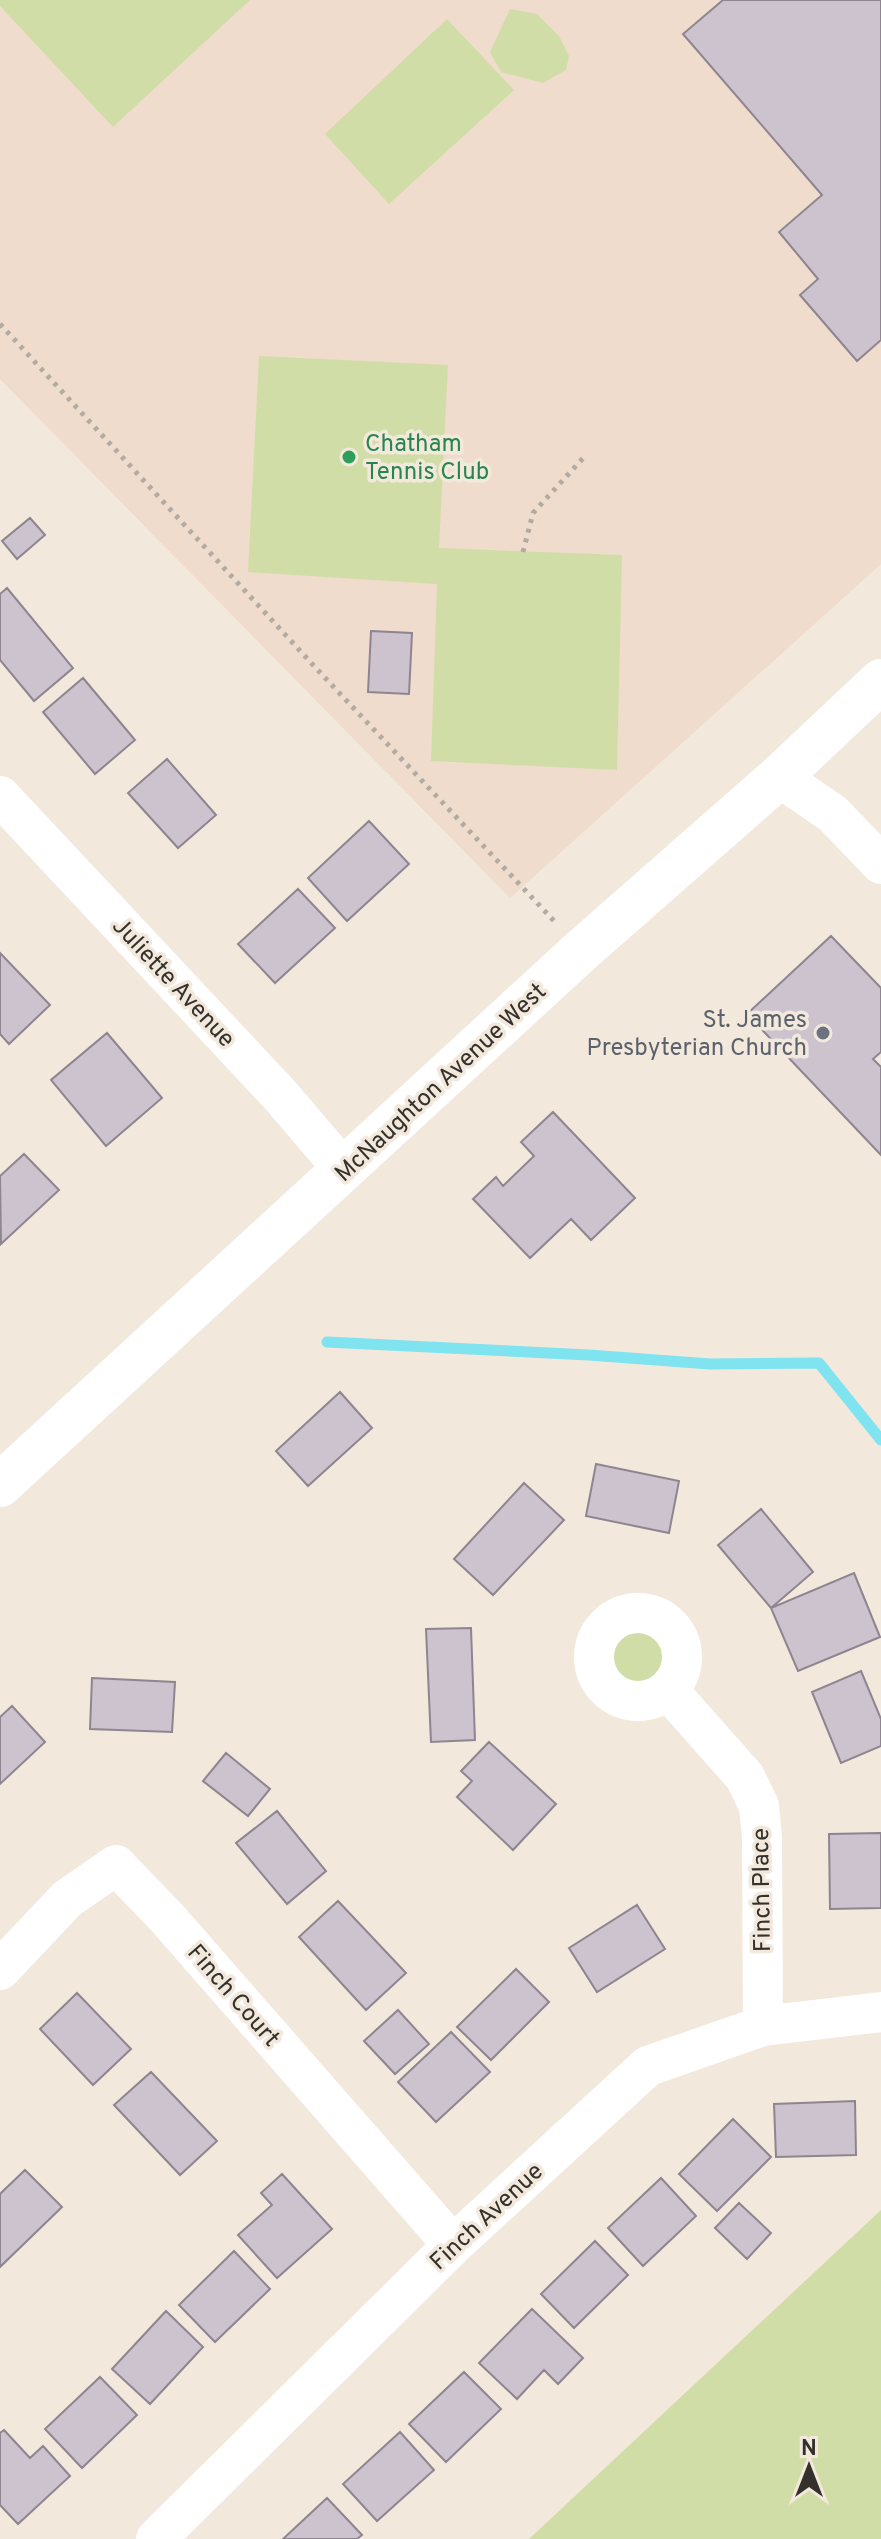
<svg xmlns="http://www.w3.org/2000/svg" width="881" height="2539" font-family="Overpass,sans-serif">
  <rect width="100%" height="100%" fill="#f2e8dc"/>
  <path fill="#efdccc" d="M0 0H881V564L510 898 0 379Z"/>
  <path fill="#d1dda7" d="M0 0H250L113 127 0 6Z
    M510 9 537 14 559 36 569 56 566 70 543 83 501 72 490 52Z
    M447 19 514 90 389 204 325 134Z
    M259 356 448 365 439 548 622 555 617 770 431 761 437 584 248 572Z
    M611 1659a26 26 0 1 1 52 0a26 26 0 1 1-52 0Z
    M881 2210V2539H529Z"/>
  <g fill="none" stroke-linecap="round" stroke-linejoin="round">
    <path stroke="#7fe3f0" stroke-width="11" d="M327 1342 589 1355 710 1364 819 1363 881 1440"/>
  </g>
  <path fill="#ccc3ce" stroke="#8e8590" stroke-width="2" d="M723 0H881V340L857 361 800 295 818 279 779 232 822 195 683 34Z
    M30 518 45 535 17 559 2 541Z
    M7 588 73 668 34 701 0 660V594Z
    M371 631 412 633 409 694 368 692Z
    M83 678 135 740 95 774 43 712Z
    M167 759 216 815 178 848 128 793Z
    M369 821 409 864 347 921 308 878Z
    M298 889 335 928 275 983 238 944Z
    M831 936 881 988V1052L873 1059 881 1067V1155L747 1014Z
    M0 953 50 1005 9 1044 0 1034Z
    M107 1033 162 1098 106 1146 51 1080Z
    M553 1112 635 1198 591 1240 571 1219 530 1258 473 1199 496 1177 503 1186 534 1156 521 1142Z
    M24 1154 59 1190 1 1244 0 1176Z
    M340 1392 372 1428 308 1486 276 1451Z
    M596 1464 679 1481 669 1533 586 1516Z
    M524 1483 564 1520 493 1595 454 1559Z
    M761 1509 813 1572 771 1608 718 1545Z
    M854 1573 880 1637 798 1671 771 1608Z
    M471 1628 475 1740 431 1742 426 1629Z
    M861 1671 881 1719V1746L841 1763 812 1692Z
    M92 1678 175 1682 172 1732 90 1729Z
    M12 1706 45 1742 0 1784V1717Z
    M489 1742 556 1804 513 1850 457 1797 472 1781 461 1771Z
    M226 1753 270 1789 248 1816 203 1781Z
    M277 1811 326 1871 287 1904 236 1843Z
    M881 1833V1908L830 1909 829 1834Z
    M338 1901 406 1973 366 2010 299 1937Z
    M637 1905 665 1949 597 1992 569 1948Z
    M516 1969 549 2002 491 2060 457 2027Z
    M77 1993 131 2049 93 2085 40 2029Z
    M398 2010 429 2044 395 2074 364 2041Z
    M451 2032 490 2072 436 2122 398 2082Z
    M151 2072 217 2141 180 2175 114 2105Z
    M855 2101 856 2155 776 2157 774 2104Z
    M733 2119 771 2157 717 2211 679 2174Z
    M25 2170 62 2207 0 2267V2194Z
    M282 2174 332 2229 277 2278 238 2235 272 2205 261 2193Z
    M661 2178 696 2216 643 2266 608 2228Z
    M739 2203 771 2233 747 2259 715 2228Z
    M595 2241 628 2275 574 2328 541 2294Z
    M234 2251 270 2289 215 2342 179 2305Z
    M532 2309 583 2358 558 2384 544 2370 517 2399 479 2363Z
    M166 2311 203 2347 150 2404 112 2369Z
    M464 2372 501 2409 446 2462 409 2424Z
    M100 2377 137 2415 82 2468 45 2429Z
    M4 2430 30 2458 43 2446 70 2476 18 2524 0 2505V2433Z
    M400 2432 434 2470 377 2521 343 2484Z
    M327 2498 362 2535 357 2539H283Z"/>
  <g fill="none" stroke-linecap="round" stroke-linejoin="round">
    <path stroke="#b3aba2" stroke-width="5" stroke-dasharray="4 6" stroke-linecap="butt" d="M0 324 314 666 555 922
      M523 552 533 513 585 456"/>
    <path stroke="#fff" stroke-width="40" d="M779 777 833 814 881 864
      M0 796 280 1095 344 1170
      M594 1657a44 44 0 1 1 88 0a44 44 0 1 1-88 0Z
      M668 1690 745 1777 759 1806 762 1838 763 2026
      M0 1970 67 1899 116 1865 168 1919 453 2245
      M156 2539 453 2245 648 2066 763 2026 881 2012"/>
    <path stroke="#fff" stroke-width="44" d="M0 1485 582 950 779 777 881 681"/>
  </g>
  <circle fill="#2e9e5b" stroke="#f2e8dc" stroke-width="3" cx="349" cy="457" r="8"/>
  <circle fill="#6b7280" stroke="#f2e8dc" stroke-width="3" cx="823" cy="1033" r="8"/>
  <g text-anchor="middle" stroke-width="7" stroke-linejoin="round" paint-order="stroke">
    <g font-size="24" fill="#27864d" stroke="#f2e8dc" text-anchor="start">
      <text x="365" y="451">Chatham<tspan x="365" dy="28">Tennis Club</tspan></text>
    </g>
    <g font-size="24" fill="#34302c" stroke="#f2e8dc">
      <text transform="translate(174 982) rotate(47)" y="8">Juliette Avenue</text>
      <text transform="translate(440 1082) rotate(-43)" y="8">McNaughton Avenue West</text>
      <text transform="translate(761 1890) rotate(-91)" y="8">Finch Place</text>
      <text transform="translate(234 1995) rotate(49)" y="8">Finch Court</text>
      <text transform="translate(486 2216) rotate(-43)" y="8">Finch Avenue</text>
    </g>
    <g font-size="24" fill="#5b616d" stroke="#f2e8dc" text-anchor="end">
      <text x="807" y="1027">St. James<tspan x="807" dy="28">Presbyterian Church</tspan></text>
    </g>
  </g>
  <g transform="translate(809 2467)" stroke="#f2e8dc" stroke-width="6" paint-order="stroke">
  <path d="M0-6L14 30L0 20L-14 30Z" fill="#34302c"/>
  <text y="-12" font-size="22" font-weight="bold" text-anchor="middle" fill="#34302c">N</text>
  </g>
</svg>
